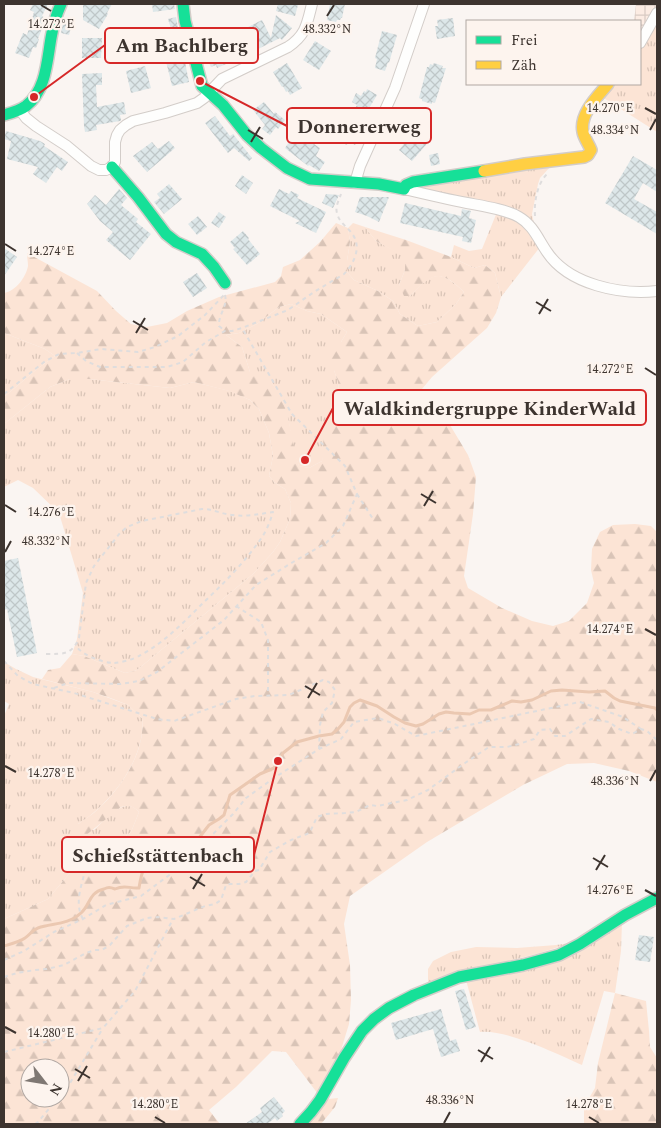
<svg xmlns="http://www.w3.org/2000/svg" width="661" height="1128" font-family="Spectral,serif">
  <defs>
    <pattern id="industrial-grid" width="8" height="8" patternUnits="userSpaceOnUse" patternTransform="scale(1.25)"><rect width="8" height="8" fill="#fcece3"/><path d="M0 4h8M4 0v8" fill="none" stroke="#d9cbc3"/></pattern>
    <pattern id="grass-tufts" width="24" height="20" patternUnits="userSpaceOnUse" patternTransform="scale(1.25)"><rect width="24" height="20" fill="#fce4d5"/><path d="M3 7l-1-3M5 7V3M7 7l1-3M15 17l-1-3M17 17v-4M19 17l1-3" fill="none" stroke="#d9c4b7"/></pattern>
    <pattern id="forest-firs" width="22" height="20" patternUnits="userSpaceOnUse" patternTransform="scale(1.25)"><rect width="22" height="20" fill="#fce4d5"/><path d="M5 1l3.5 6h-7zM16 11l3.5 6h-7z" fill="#d9c4b7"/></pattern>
    <pattern id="building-cross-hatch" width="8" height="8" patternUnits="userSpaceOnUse" patternTransform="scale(1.25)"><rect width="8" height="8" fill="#dde7e9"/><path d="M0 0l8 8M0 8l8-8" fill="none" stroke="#bfc7c8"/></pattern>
  </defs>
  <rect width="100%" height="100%" fill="#faf5f2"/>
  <path fill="url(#industrial-grid)" d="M636 4H657V9L640 38V21H634Z"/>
  <path fill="url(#grass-tufts)" d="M657 19V132L602 97 612 84H640V49Z
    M551 166 540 178 538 184 532 214 535 229 528 221 410 186Z
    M497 212 524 223 540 247 501 297 495 273 485 265 474 268 451 257 454 245 469 251 482 249Z
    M353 223 365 227 376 241 405 256V270L399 285 410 296C432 272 440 268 464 292L456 304 437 322 418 326 400 314 393 301 378 291 354 280 347 272V261L350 242 348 228Z
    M291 304 307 311 321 314 347 332 341 342 334 370 338 382 339 392V408L330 419 323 446V457L322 461 309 468 299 466 294 453 289 423 282 401 272 383 250 372 242 347 226 335 239 333 257 324 279 307Z
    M4 333 45 349 55 356 37 369 4 397Z
    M70 379H89L170 388 194 382 230 391 250 400 259 409 269 433 273 456 269 476 275 483 285 489 291 503 290 519 280 542 273 552 253 574 137 670 125 673 84 656 72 654 77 639 83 593 59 513 33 488 18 480 4 487V424L50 387Z
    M4 662 16 669 33 677 93 692 128 705 142 718C147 757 110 805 78 824L94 830C102 823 117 805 128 806 133 806 136 809 139 812L131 832 117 843 99 854 79 862 48 899 4 919V716L9 704 4 701Z
    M622 922 621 951 615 993 604 991 582 1065C557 1054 506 1029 480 1032L466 980 497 975Z
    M571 943 540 953 428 982V969L433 961 451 952 476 947 517 948 556 945Z"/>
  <path fill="url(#forest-firs)" fill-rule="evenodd" d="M336 223 348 228 350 242 347 261V272L354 280 378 291 393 301 400 314 418 326 437 322 456 304 464 292C440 268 432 273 410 296H404L399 285 405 270V257L376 241 365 227 406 240 451 257 474 268 485 265 495 273 501 297 496 313 487 328 432 377 417 395 435 410 450 425 468 455 476 477 473 514 464 576 468 588 502 608 532 621 553 626 569 621 587 603 594 583 591 570 592 549 600 532 613 525 635 524 651 526 657 532V782L629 771 594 763 567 764 523 785 427 842 350 896 344 924 350 965 351 1000 349 1024 341 1050 318 1094 286 1052 272 1051 236 1087 209 1110 220 1124H4V919L48 899 79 862 99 854 117 843 131 832 139 812C133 806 129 805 121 807L85 836 79 837 73 834V829C80 821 90 817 97 810 121 789 146 751 142 718L128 705 113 699 93 692 42 679 48 670 60 668 72 654 84 656 125 673 137 670 253 574 273 552 280 542 290 519 291 503 285 489 275 483 269 476 273 456 269 433 259 409 250 400 229 391 194 382 170 388 89 379H70L50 387 4 424V397L37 369 55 356 45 349 4 333V293C16 291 26 277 28 266 28 262 27 257 27 253L97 291 116 311 131 324 147 327 167 323 187 311 219 297 275 282 281 276 283 267 300 260 320 242ZM291 304 307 311 321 314 347 332 341 342 326 347 338 382 339 392V408L330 419 324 432 322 461 309 468 299 466C292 445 291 420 282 400 277 390 271 381 264 373L250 372 242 347 226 335 239 333 257 324 279 307ZM30 1068H60V1098H30Z
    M615 993 646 1001 649 1031 650 1047 657 1058V1124H584V1107L595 1088 598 1063Z
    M338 1098 335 1107 321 1124H308L328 1099Z"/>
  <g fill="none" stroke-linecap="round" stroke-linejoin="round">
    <path stroke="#ebc8b1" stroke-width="3" d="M4 946C11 944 19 942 25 938 30 935 32 930 38 928 53 923 68 925 81 913 91 904 88 893 104 889 108 887 110 887 115 889 126 884 129 889 139 888 141 875 145 854 162 853 167 853 172 856 177 858L185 856 209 825 219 819 224 815 230 795 260 774 274 768 283 753 297 742 319 736 332 734 338 729 344 722 350 707 354 703 360 700 377 706 394 717 405 723 416 726 423 724 439 714 446 712 454 713 470 714 479 710H491L512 701 521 702 532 700 551 691 562 690 589 692 605 691 614 698 620 701 655 708 657 710"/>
  </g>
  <path fill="url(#building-cross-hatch)" d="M33 4H48L42 16 45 18 41 25 43 26 38 39H39L36 48 33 47 29 58 15 53 23 33 27 35 34 12 30 10Z
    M83 4H112L107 13 108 14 99 29 83 20Z
    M152 4H174L175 9 153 12Z
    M278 4 298 5 295 16 276 11Z
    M330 4H345L342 18H341L340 20H337L336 22 327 20Z
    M276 15 292 28 282 40 280 38 256 50 246 28 262 20 271 38Z
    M176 17 189 82 172 86 159 32 171 29 168 19Z
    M453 18 455 36 437 39 435 26H438L437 20Z
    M63 22 72 24 69 35 61 33Z
    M382 31 397 35 389 63 388 62 385 71 375 68 377 59 375 58Z
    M82 38H102L101 58H82Z
    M315 41 331 51 319 70 303 60Z
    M217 44 226 64 217 68 216 65 211 67 203 51Z
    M287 63 302 88 290 95 288 91 286 92 283 86 282 87 273 72Z
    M434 63 443 66 442 68H446L435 103 432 102V104L422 101V99L419 98 427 67H429L430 64 433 65Z
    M145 66 151 88 131 93 126 71Z
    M102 73V85H96L97 107 124 102 126 114 120 115 121 120 120 121 96 125 97 130 85 132 84 126 82 74Z
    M367 89 377 95 368 110 366 109 355 128 362 132 355 145 348 141 347 145 336 140 344 123 346 124 357 105 352 102 356 93 361 96 364 91 366 92Z
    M264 102 274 114 275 112 285 120 278 129 276 127 270 135 262 129 265 125 253 110Z
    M215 116 230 136 233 134 252 158 249 161 234 148 228 153 205 123Z
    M417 128 431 139 412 161 399 150Z
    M6 131 40 141 45 144 44 146 68 162 62 171 57 167 46 183 33 174 38 167 7 159 11 141 4 139Z
    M293 136 299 140 302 136 320 148 316 156 325 162 319 171 309 165 308 166 285 148Z
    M169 141 175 148 147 172 133 156 152 142 158 149Z
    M438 153 440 164 431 166 429 155Z
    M633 156 657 170V192L643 183 634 199 657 212V234L605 203Z
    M242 175 253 183 246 194 235 186Z
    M169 184 182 199 164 214 154 202 160 198 157 194Z
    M119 189 127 198 121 205 138 219 136 222 151 234 130 260 106 240 113 232 100 221 87 204 95 195 106 205Z
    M279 189 289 194 291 191 299 195 297 198 326 212 316 233 295 223 300 221 270 206Z
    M326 194 339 195 333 208 322 203Z
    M360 197H389L379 222 367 216 355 212Z
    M405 203 461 216 462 209 471 211 469 218 476 220 471 243 462 241 463 237 400 223Z
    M219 212 226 217 219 228 211 223Z
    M198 216 207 227 197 235 188 224Z
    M243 231 249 238 248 239 260 254 247 265 233 249 235 248 230 242Z
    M4 248 17 257 4 276Z
    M197 273 207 288 193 297 183 282Z
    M18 558 37 653 17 657 7 609 4 610V561Z
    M639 935 654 937 650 962 635 960Z
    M464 989 476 1027 466 1030 455 991Z
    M441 1009 450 1041 456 1039 460 1051 441 1057 433 1029 396 1040 391 1023Z
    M274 1097 285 1111 282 1114 283 1116 277 1121 275 1118 267 1124H245L262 1112 260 1108Z"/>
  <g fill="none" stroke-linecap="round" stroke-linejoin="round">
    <defs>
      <path id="street" d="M640 43 657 13
        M20 110 26 118 36 126 67 146 91 166 99 170H106L112 167 115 162V142L117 135 120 130 126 125 133 121 165 113 197 103 204 98 222 79 288 47C306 35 307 24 312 4
        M355 183 360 166 395 88 424 4
        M404 189C425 194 446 199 467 203 483 206 505 209 519 217 533 225 538 239 547 252 569 285 621 295 657 291"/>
      <path id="fast" d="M183 4 185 21 202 86 223 105 247 135 261 148 287 168 310 179 379 184 404 189 406 185 413 182 484 171
        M4 115C11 113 19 111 26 106 46 91 47 61 51 38 53 26 56 15 61 4
        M112 167 138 197 166 234 176 242 202 254 214 267 225 283
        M300 1124 311 1112 320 1100 344 1058 362 1031 374 1019 389 1008 414 995 459 977 523 965 559 955 580 944 625 915 657 898"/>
      <path id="slow" d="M484 171 525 164 584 157 588 155 591 150C589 144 584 138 583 132 579 114 598 96 608 84"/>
    </defs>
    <use href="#street" stroke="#d3cdc9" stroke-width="12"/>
    <use href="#fast" stroke="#d3cdc9" stroke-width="14"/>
    <use href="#slow" stroke="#d3cdc9" stroke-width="14"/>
    <path stroke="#dfdddd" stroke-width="2" stroke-dasharray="4 4" stroke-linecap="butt" d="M535 216C534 202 537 184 547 174
      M225 295C228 306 218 315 219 326L225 331
      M77 353 86 361 100 367H167L183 362 206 342 225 331H232L242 328 288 310 314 292 344 274C353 265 362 248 353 235 348 227 339 223 337 213 335 207 339 200 341 194
      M4 394 44 362 59 354 77 353 101 349 138 352 155 347 178 336 205 315 224 295
      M357 494 373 519
      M236 606 261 622 268 640V695
      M46 654C63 654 72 655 79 638L86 583 94 566 120 533 127 527 142 521 202 509C213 509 221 514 233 515 246 517 259 514 273 512 270 522 266 532 260 540 244 563 224 583 204 602 184 622 164 643 139 656 134 659 120 663 114 663 103 663 82 655 76 646
      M4 661 18 676 33 684 74 693 157 719 174 721 236 699 255 696 289 695 323 680 329 682 335 690 332 703 323 712 320 725 319 749
      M54 688 68 683 121 684 139 681 157 672 224 620 256 585 293 562 326 543 343 526 357 494 345 466 292 414 242 328
      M83 919C75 905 80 890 84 875
      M4 960 24 951 54 932 83 919 106 905 141 896 180 867 233 814 246 798 274 778 319 749 341 739 354 722 378 718 395 724 416 736 580 702 623 717 641 729
      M4 977 17 973 35 970 47 969 64 965 86 953 95 950H102L110 945 127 926 147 918 158 917 174 919 205 906 215 904 221 900 226 885 230 884H239L246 882 255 871 259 870 270 852 291 840 307 834 310 832 317 817 326 814 345 813 356 812 370 805 377 806 407 800 428 790 465 763 489 747H507L519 744 534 739 540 730 550 729 555 736H565L591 719 609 722 619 729 632 734 641 729 647 731 657 740
      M4 1052 103 1028 135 991 173 919
      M60 1095 70 1083 103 1028
      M35 1124 38 1122 58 1098"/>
    <use href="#street" stroke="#fefefd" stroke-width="10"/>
    <use href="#fast" stroke="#16e098" stroke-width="11"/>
    <use href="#slow" stroke="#ffcf43" stroke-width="11"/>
  </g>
  <path fill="none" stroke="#3d342f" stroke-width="2" d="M41 5 51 11M327 16 334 5M645 108 656 114M248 130 263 139M650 130 656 119M251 142 260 127M5 244 16 251M536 302 551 311M539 314 548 299M133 321 148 330M136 333 145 318M645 368 656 375M421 494 436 503M5 505 16 512M424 506 433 491M5 552 11 541M645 629 656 635M305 686 320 695M308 698 317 683M5 766 16 772M650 781 656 770M593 858 608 867M596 870 605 855M190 877 205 886M193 889 202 874M645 890 656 896M5 1027 16 1033M478 1050 493 1059M481 1062 490 1047M75 1069 90 1078M78 1081 87 1066M155 1117 165 1123M589 1117 599 1123M444 1123 450 1112"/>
  <g font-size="12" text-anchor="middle" fill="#3d342f" stroke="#fdf4ee" stroke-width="4.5" stroke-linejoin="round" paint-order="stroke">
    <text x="51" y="28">14.272°E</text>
    <text x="327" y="33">48.332°N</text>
    <text x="610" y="112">14.270°E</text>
    <text x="615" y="134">48.334°N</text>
    <text x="51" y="255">14.274°E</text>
    <text x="610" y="373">14.272°E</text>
    <text x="51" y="516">14.276°E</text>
    <text x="46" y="545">48.332°N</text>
    <text x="610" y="633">14.274°E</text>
    <text x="51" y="777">14.278°E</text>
    <text x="615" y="785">48.336°N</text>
    <text x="610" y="894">14.276°E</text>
    <text x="51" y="1037">14.280°E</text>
    <text x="450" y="1104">48.336°N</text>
    <text x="155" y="1108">14.280°E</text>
    <text x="589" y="1108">14.278°E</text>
  </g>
  <path fill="none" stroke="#d62828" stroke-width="2" d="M34 97L105 45M200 81L287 126M305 460L333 408M278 761L254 855"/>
  <g fill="#d62828" stroke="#fdf4ee" stroke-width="2">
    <circle cx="34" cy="97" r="5"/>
    <circle cx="200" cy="81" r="5"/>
    <circle cx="305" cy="460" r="5"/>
    <circle cx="278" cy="761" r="5"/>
  </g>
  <g fill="#fdf4ee" stroke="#d62828" stroke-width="2">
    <rect x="105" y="28" width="153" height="35" rx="5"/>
    <rect x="287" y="108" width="144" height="35" rx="5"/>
    <rect x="333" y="390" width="313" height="35" rx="5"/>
    <rect x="62" y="837" width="192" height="35" rx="5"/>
  </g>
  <g font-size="20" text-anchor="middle" font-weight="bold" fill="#3d342f">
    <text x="182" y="52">Am Bachlberg</text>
    <text x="359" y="133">Donnererweg</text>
    <text x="490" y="415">Waldkindergruppe KinderWald</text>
    <text x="158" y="862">Schießstättenbach</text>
  </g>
  <rect width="661" height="1128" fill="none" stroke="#3d342f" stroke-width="10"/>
  <rect x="466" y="20" width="175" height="65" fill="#fdf4ee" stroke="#b0a7a2"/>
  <rect x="476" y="36" width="25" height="8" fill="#16e098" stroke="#b0a7a2"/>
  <text x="511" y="45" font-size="15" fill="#3d342f">Frei</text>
  <rect x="476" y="61" width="25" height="8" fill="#ffcf43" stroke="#b0a7a2"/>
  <text x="511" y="70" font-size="15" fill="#3d342f">Zäh</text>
  <g transform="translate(45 1083) rotate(121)"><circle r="24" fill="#fdf4ee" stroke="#b0a7a2"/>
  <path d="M0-4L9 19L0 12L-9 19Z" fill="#7f7873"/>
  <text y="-8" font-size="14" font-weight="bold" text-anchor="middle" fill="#3d342f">N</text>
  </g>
</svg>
